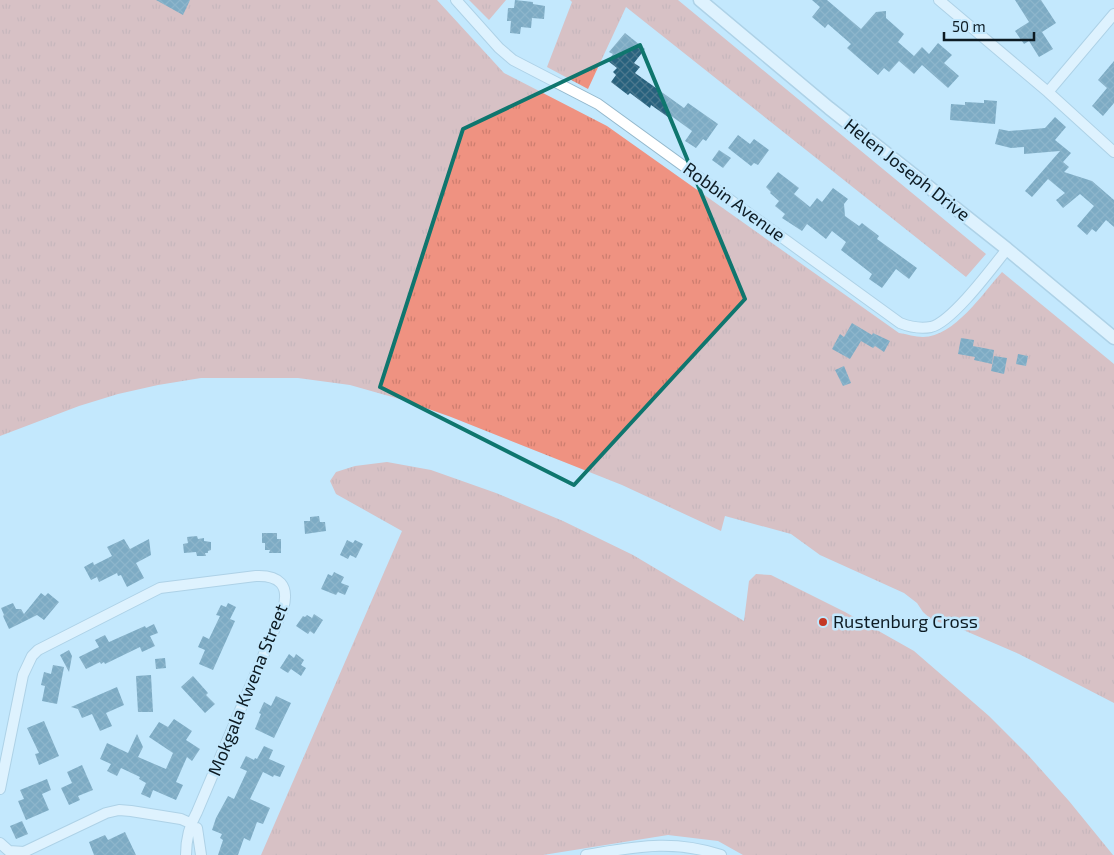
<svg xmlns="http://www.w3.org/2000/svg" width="1114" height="855" font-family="'Exo 2',sans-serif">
  <defs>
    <pattern id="grass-tufts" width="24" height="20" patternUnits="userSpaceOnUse" patternTransform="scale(1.25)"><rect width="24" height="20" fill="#ef9281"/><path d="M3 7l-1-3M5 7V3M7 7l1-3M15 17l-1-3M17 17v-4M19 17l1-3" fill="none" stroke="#cc7d6f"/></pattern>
    <pattern id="building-cross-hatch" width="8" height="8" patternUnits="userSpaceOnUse" patternTransform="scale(1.25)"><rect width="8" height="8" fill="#28627e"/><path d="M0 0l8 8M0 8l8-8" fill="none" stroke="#4c788e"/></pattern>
  </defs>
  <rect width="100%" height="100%" fill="#c3e8fd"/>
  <path fill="url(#grass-tufts)" d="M0 0H437L504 73 607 126 899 333C907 334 915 337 923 337 954 337 983 293 1002 272L1114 364V703L1019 654 961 629 932 620 923 612 917 603 904 593 820 555 791 534 725 516 721 531 622 485 451 417 403 400 350 385 298 378H201L158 385 118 394 79 406 0 436Z
    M469 0H506L489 20Z
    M570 0H678L986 254 966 277 626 7 588 89 547 67 572 2Z
    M387 462 431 470 496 493 563 521 633 555 744 621 749 581 756 574 771 575 845 612 914 651 989 716 1028 755 1069 801 1113 855H743L718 841 668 835 543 855H261L402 531 336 494 330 481 336 472 355 466Z"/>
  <path fill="url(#building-cross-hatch)" d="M156 0H190L183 15Z
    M515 0 533 2V4L545 6 544 19 532 18 531 28 521 27 520 34 510 33 511 21H507L508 8H514Z
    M812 0H827L861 29 876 12 886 11V18L904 34 898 42 914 56 922 47 929 54 938 43 952 55 944 63 959 76 948 88 922 65 914 74 899 61 889 72 884 68 878 75 847 48 851 44 828 24 825 28 812 17 820 7Z
    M1015 0H1041L1056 23 1042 32 1053 49 1039 57 1029 41 1024 44 1015 31 1029 22Z
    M625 33 645 49 634 63 640 67 635 73 684 108 688 103 718 124 706 141 703 139 696 148 685 141 692 131 670 115 668 117 651 105 650 108 630 93 628 95 611 82 616 75 613 72 617 68 608 61 613 54 609 52Z
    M1114 61V103L1103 116 1092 106 1107 88 1098 80Z
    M984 100 997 101 995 124 950 120 951 104 965 105V102L984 103Z
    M1055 117 1066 127 1055 140 1071 153 1063 162 1069 167 1064 172 1092 181 1114 200V227L1106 220 1096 232 1092 229 1087 235 1077 226 1094 206 1080 194 1063 208 1056 200 1065 193 1048 179 1032 197 1025 191 1060 151 1024 154V147L1011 148 995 144 999 129 1009 131 1045 128Z
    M738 135 750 144 754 139 769 150 758 165 754 163 751 166 728 148Z
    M719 150 731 158 723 168 712 160Z
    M778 172 799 188 794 194 810 207 817 198 822 202 833 188 848 199 844 204 845 216 859 226 862 223 879 236 877 239 917 268 909 279 896 269 882 288 869 279 872 274 841 250 846 242 832 231 826 239 807 224 802 231 782 218 785 214 775 206 779 201 770 193 771 192 766 187Z
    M852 323 872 335 873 333 890 341 884 352 875 346 873 348 861 341 850 359 832 349 840 334 844 337Z
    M961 338 974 340 973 346 994 350 992 364 974 360 975 357 958 354Z
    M1018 354 1028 356 1026 366 1016 364Z
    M994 356 1007 358 1004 374 991 371Z
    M844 366 851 383 843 386 835 370Z
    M319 516 320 522H325L326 531 305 534 304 521H310V517Z
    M262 533H277V539H281V553H269L270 550H265V543H262Z
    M197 536 198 539 204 538V541L211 542V550L208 551V553H205L206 556H197L196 552 184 553 183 544 188 543 187 537Z
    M124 539 130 549 149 539 151 555 136 563 144 578 127 587 121 575 118 576 117 573 99 582 97 577 91 580 84 567 93 562 94 565 112 556 107 547Z
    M347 540 353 543 355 540 363 544 356 558 350 555 348 559 340 555Z
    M334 572 344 577 341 583 349 586 345 595 338 592 336 595 321 589 328 574 332 576Z
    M41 593 45 596 48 593 59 602 44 620 37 615 9 629 3 616 4 615 1 608 13 603 16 609H21L24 614Z
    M228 603 236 607 230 619 235 621 213 670 199 664 205 650 198 647 203 636 209 639 220 616 216 615 221 605 226 607Z
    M314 614 323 620 314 634 310 631 308 634 296 626 303 616 305 617 307 615 312 618Z
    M154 624 158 633 150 636 155 646 142 652 140 647 105 664 104 662 101 664 100 662 86 669 79 657 99 647 95 640 105 635 109 642 145 626 146 628Z
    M69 650 72 656 69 672 60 655Z
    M289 654 294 658 296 654 304 660 301 665 306 668 301 676 291 669 288 673 280 668Z
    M165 658 166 668 156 669 155 659Z
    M53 665 64 667 57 704 42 701 45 686 41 685 44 672 51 674Z
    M151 675 153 712H138L136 676Z
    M193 676 208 693 206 695 215 704 205 713 181 687Z
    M117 687 124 705 106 713 112 726 100 731 92 714 82 718 78 709 71 707Z
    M276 696 291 703 274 738 255 729 261 714 259 713 264 702 271 706Z
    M174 719 192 731 186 740 200 749 192 761 187 757 176 782 183 785 176 800 153 790 150 798 141 794 146 783 139 779 140 777 121 768 117 776 107 771 111 764 100 759 107 743 128 753 137 734 143 747 138 757 166 769 173 753 149 737 159 722 168 727Z
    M44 721 59 756 39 765 35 754 39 753 27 728Z
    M264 746 273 750 269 759 285 766 280 777 274 775 273 777 263 772 250 799 270 808 263 824 257 822 250 841 244 838 238 855H218L223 840 220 838 222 834 212 830 216 818 228 796 234 799 247 771 240 768 246 756 254 760 255 758 257 759Z
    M82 765 93 790 78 796 80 800 69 805 61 788 72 783 67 772Z
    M47 779 51 790 42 794 49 810 26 820 18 801 24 799 20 790Z
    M22 821 28 834 16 839 10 826Z
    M125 832 136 855H94L89 842 105 835 108 840Z"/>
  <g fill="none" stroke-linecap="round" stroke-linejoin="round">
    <defs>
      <path id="minor" d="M456 0 499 48 513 60 598 104 900 323C910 327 920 329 931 327 952 322 992 268 1007 249
        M939 0 1048 92 1114 152
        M1048 92 1114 14
        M0 789 23 675 32 656 38 650 160 588 256 576C279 575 290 585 283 609L197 812C189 826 186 839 186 855
        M197 828 201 855
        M0 843 9 851 24 852 106 813 119 810 131 811 181 819 190 823 198 834
        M586 855C636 847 671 839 721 855"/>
      <path id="tertiary" d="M700 0 829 108 1007 249 1114 338"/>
    </defs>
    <use href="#minor" stroke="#94b8cc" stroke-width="12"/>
    <use href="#tertiary" stroke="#94b8cc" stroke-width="15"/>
    <use href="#minor" stroke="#fff" stroke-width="10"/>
    <use href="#tertiary" stroke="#fff" stroke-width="12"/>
  </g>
  <path d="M0 0H1114V855H0ZM640 45 745 299 574 485 380 387 463 129Z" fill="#c3e8fd" fill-opacity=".55" fill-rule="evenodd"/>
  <path fill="none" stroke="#0f766e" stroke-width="4" stroke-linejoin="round" d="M640 45 745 299 574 485 380 387 463 129Z"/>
  <circle fill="#c43825" stroke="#c3e8fd" stroke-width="2" cx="823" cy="622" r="5"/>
  <g text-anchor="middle" stroke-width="5" stroke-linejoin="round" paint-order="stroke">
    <g font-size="18" fill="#0d1b23" stroke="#c3e8fd">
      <text transform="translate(907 170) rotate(38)" y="6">Helen Joseph Drive</text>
      <text transform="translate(734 202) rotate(36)" y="6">Robbin Avenue</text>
      <text transform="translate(248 690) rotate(-68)" y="6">Mokgala Kwena Street</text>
    </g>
    <g font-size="18" fill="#0d1b23" stroke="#c3e8fd" text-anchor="start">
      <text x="833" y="628">Rustenburg Cross</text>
    </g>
  </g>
  <path d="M944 32v8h90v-8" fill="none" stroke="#0d1b23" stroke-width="2.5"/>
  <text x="952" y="32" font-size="15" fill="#0d1b23" stroke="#c3e8fd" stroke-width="4" paint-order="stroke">50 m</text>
</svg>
